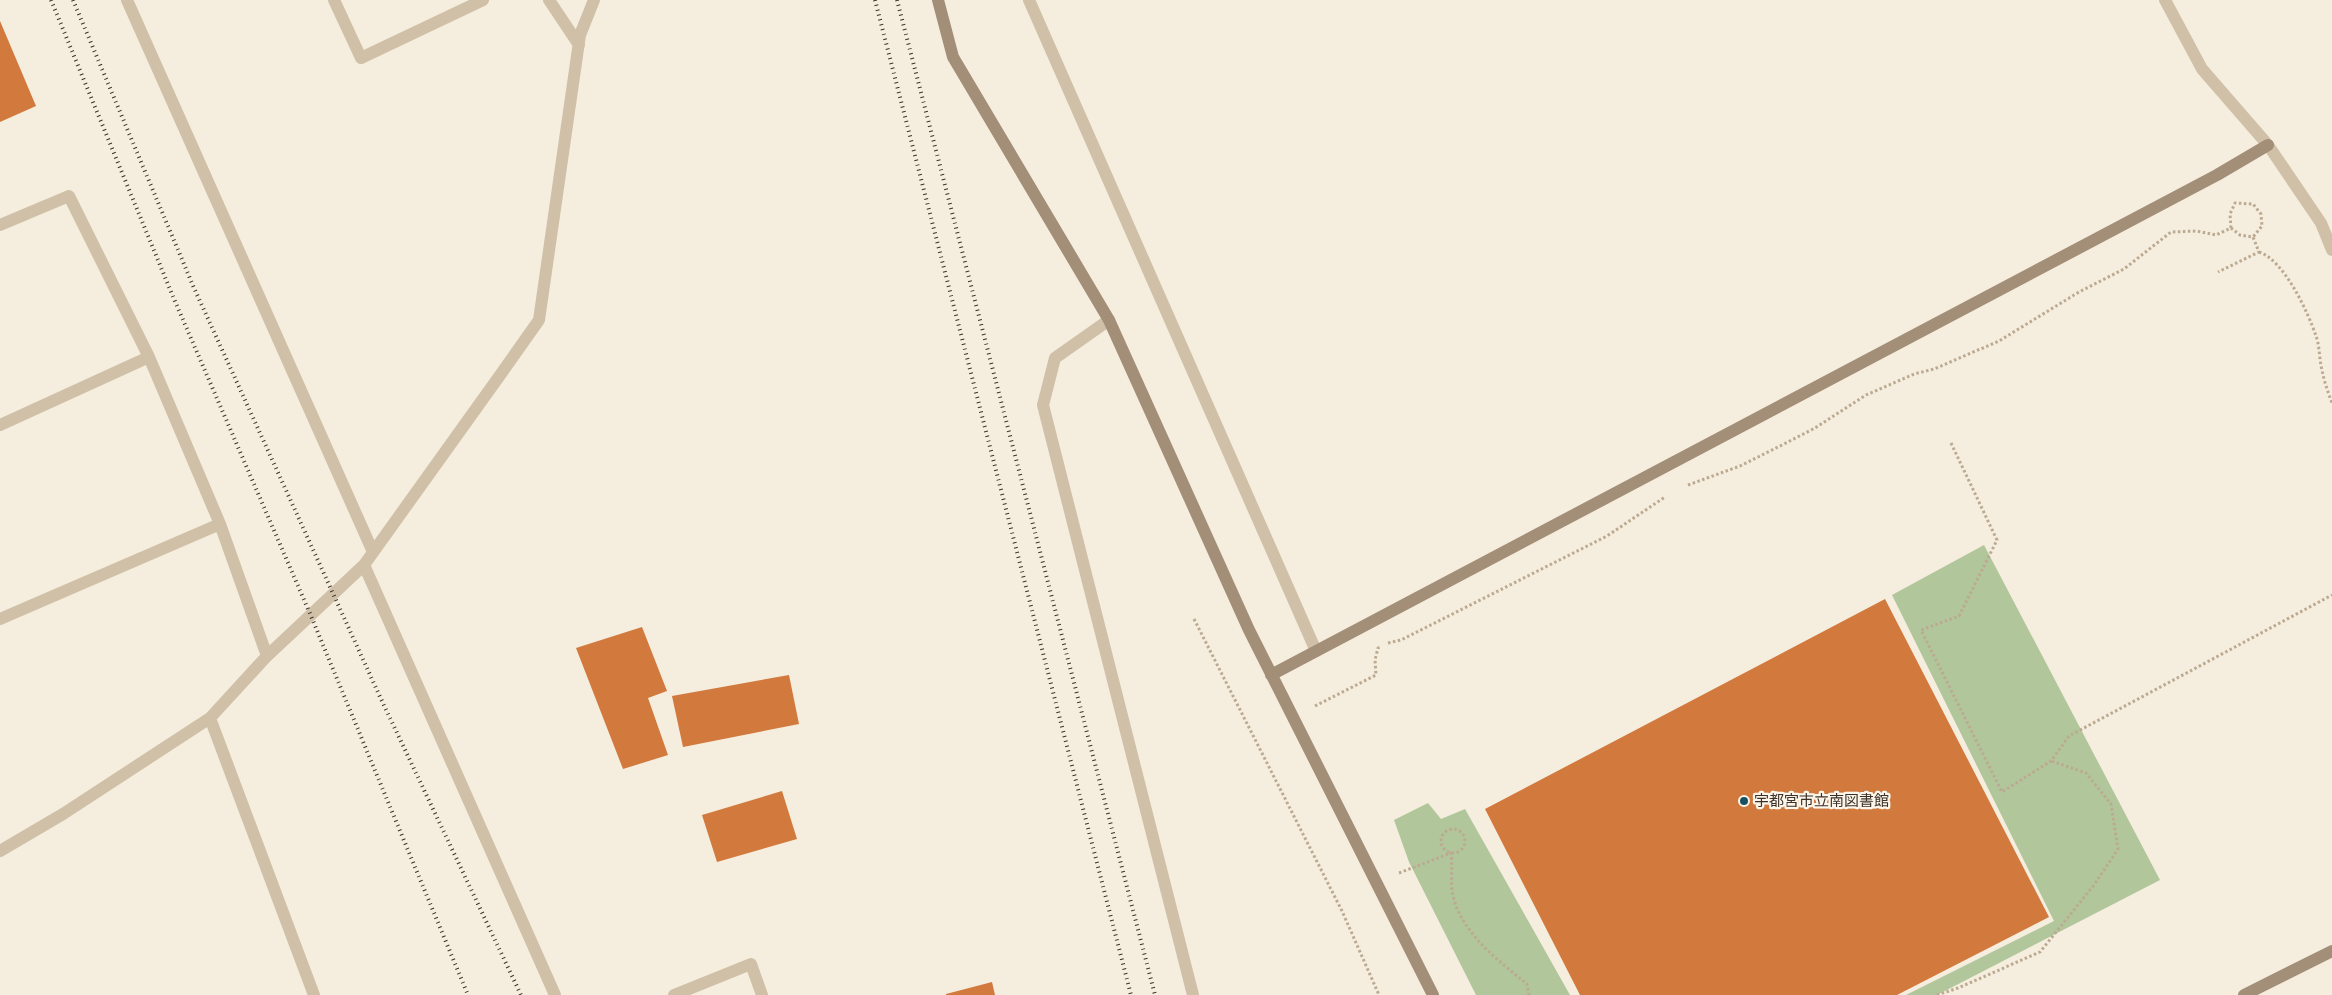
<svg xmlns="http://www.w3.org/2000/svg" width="2332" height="995" font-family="'Open Sans','Noto Sans JP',sans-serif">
  <rect width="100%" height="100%" fill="#f5eddd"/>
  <path fill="#b1c69b" d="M1984 545 2160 880 1937 995H1906L2054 921 1892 595Z
    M1428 803 1441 819 1465 809 1570 995H1476L1409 862 1394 820Z"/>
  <path fill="#d2793e" d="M0 21 36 106 0 122Z
    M1885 599 2049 917 1897 995H1580L1485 809Z
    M642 627 667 691 648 698 668 755 623 769 576 648Z
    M789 675 799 724 683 747 672 696Z
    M782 791 797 839 717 862 702 815Z
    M992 982 995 995H946V994Z"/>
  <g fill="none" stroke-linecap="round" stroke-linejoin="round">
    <path stroke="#bbaa91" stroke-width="3" stroke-dasharray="2.5 2.5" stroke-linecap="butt" d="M2231 228 2230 214 2235 203 2253 204 2261 214 2262 226 2253 237
      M2259 252C2284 260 2308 312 2316 336 2320 347 2319 359 2322 370 2324 381 2328 392 2332 403
      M1951 443 1997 540 1959 616 1921 630 2002 792 2051 761 2069 736 2332 595
      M1688 485 1740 466 1782 445 1815 428 1866 395 1914 374 1934 369 1999 341 2079 292 2124 269 2171 232 2197 231 2216 235 2231 228 2240 235 2253 237 2259 252 2218 272
      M1194 619 1342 911 1379 995
      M1388 643 1401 640 1607 536 1665 497
      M1315 706 1376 675 1375 660 1378 648 1380 647
      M1441 841a12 12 0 1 1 24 0a12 12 0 1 1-24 0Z
      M1399 873 1451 853C1453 867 1450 883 1453 896 1462 934 1499 961 1527 984L1529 995
      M1937 995 1958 988 2040 952 2094 885 2118 849 2111 804 2086 773 2051 761"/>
    <path stroke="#cfc0a7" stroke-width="12" d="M127 0 373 552
      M334 0 361 58 483 0
      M549 0 579 45
      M1029 0 1316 651
      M2165 0 2202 69 2268 145 2321 223 2332 250
      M0 225 69 196 149 357 220 524 267 656
      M1109 320 1055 358 1043 405 1193 995
      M0 425 149 357
      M364 565 555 995
      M0 619 220 524
      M210 718 314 995
      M0 851 63 814 210 718 267 656 364 565 503 371 539 320 580 35 594 0
      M674 995 751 964 762 995"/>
    <path stroke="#a38e78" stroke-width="12" d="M938 0 953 57 1109 320 1249 630 1433 995
      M1271 675 2217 175 2268 145
      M2244 995 2332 951"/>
    <path stroke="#3b3128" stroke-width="4" stroke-dasharray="1 4" stroke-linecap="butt" d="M51 0 174 299 311 616 468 995
      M73 0 194 288 381 699 521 995
      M875 0 1131 995
      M897 0 1155 995"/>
  </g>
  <circle fill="#195161" stroke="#fcf6ea" stroke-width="2" cx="1744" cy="801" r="5"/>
  <g text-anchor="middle" stroke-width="4.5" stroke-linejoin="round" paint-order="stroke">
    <g font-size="15" fill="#3b3128" stroke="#fcf6ea" text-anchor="start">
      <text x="1754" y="806">宇都宮市立南図書館</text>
    </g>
  </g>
</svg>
